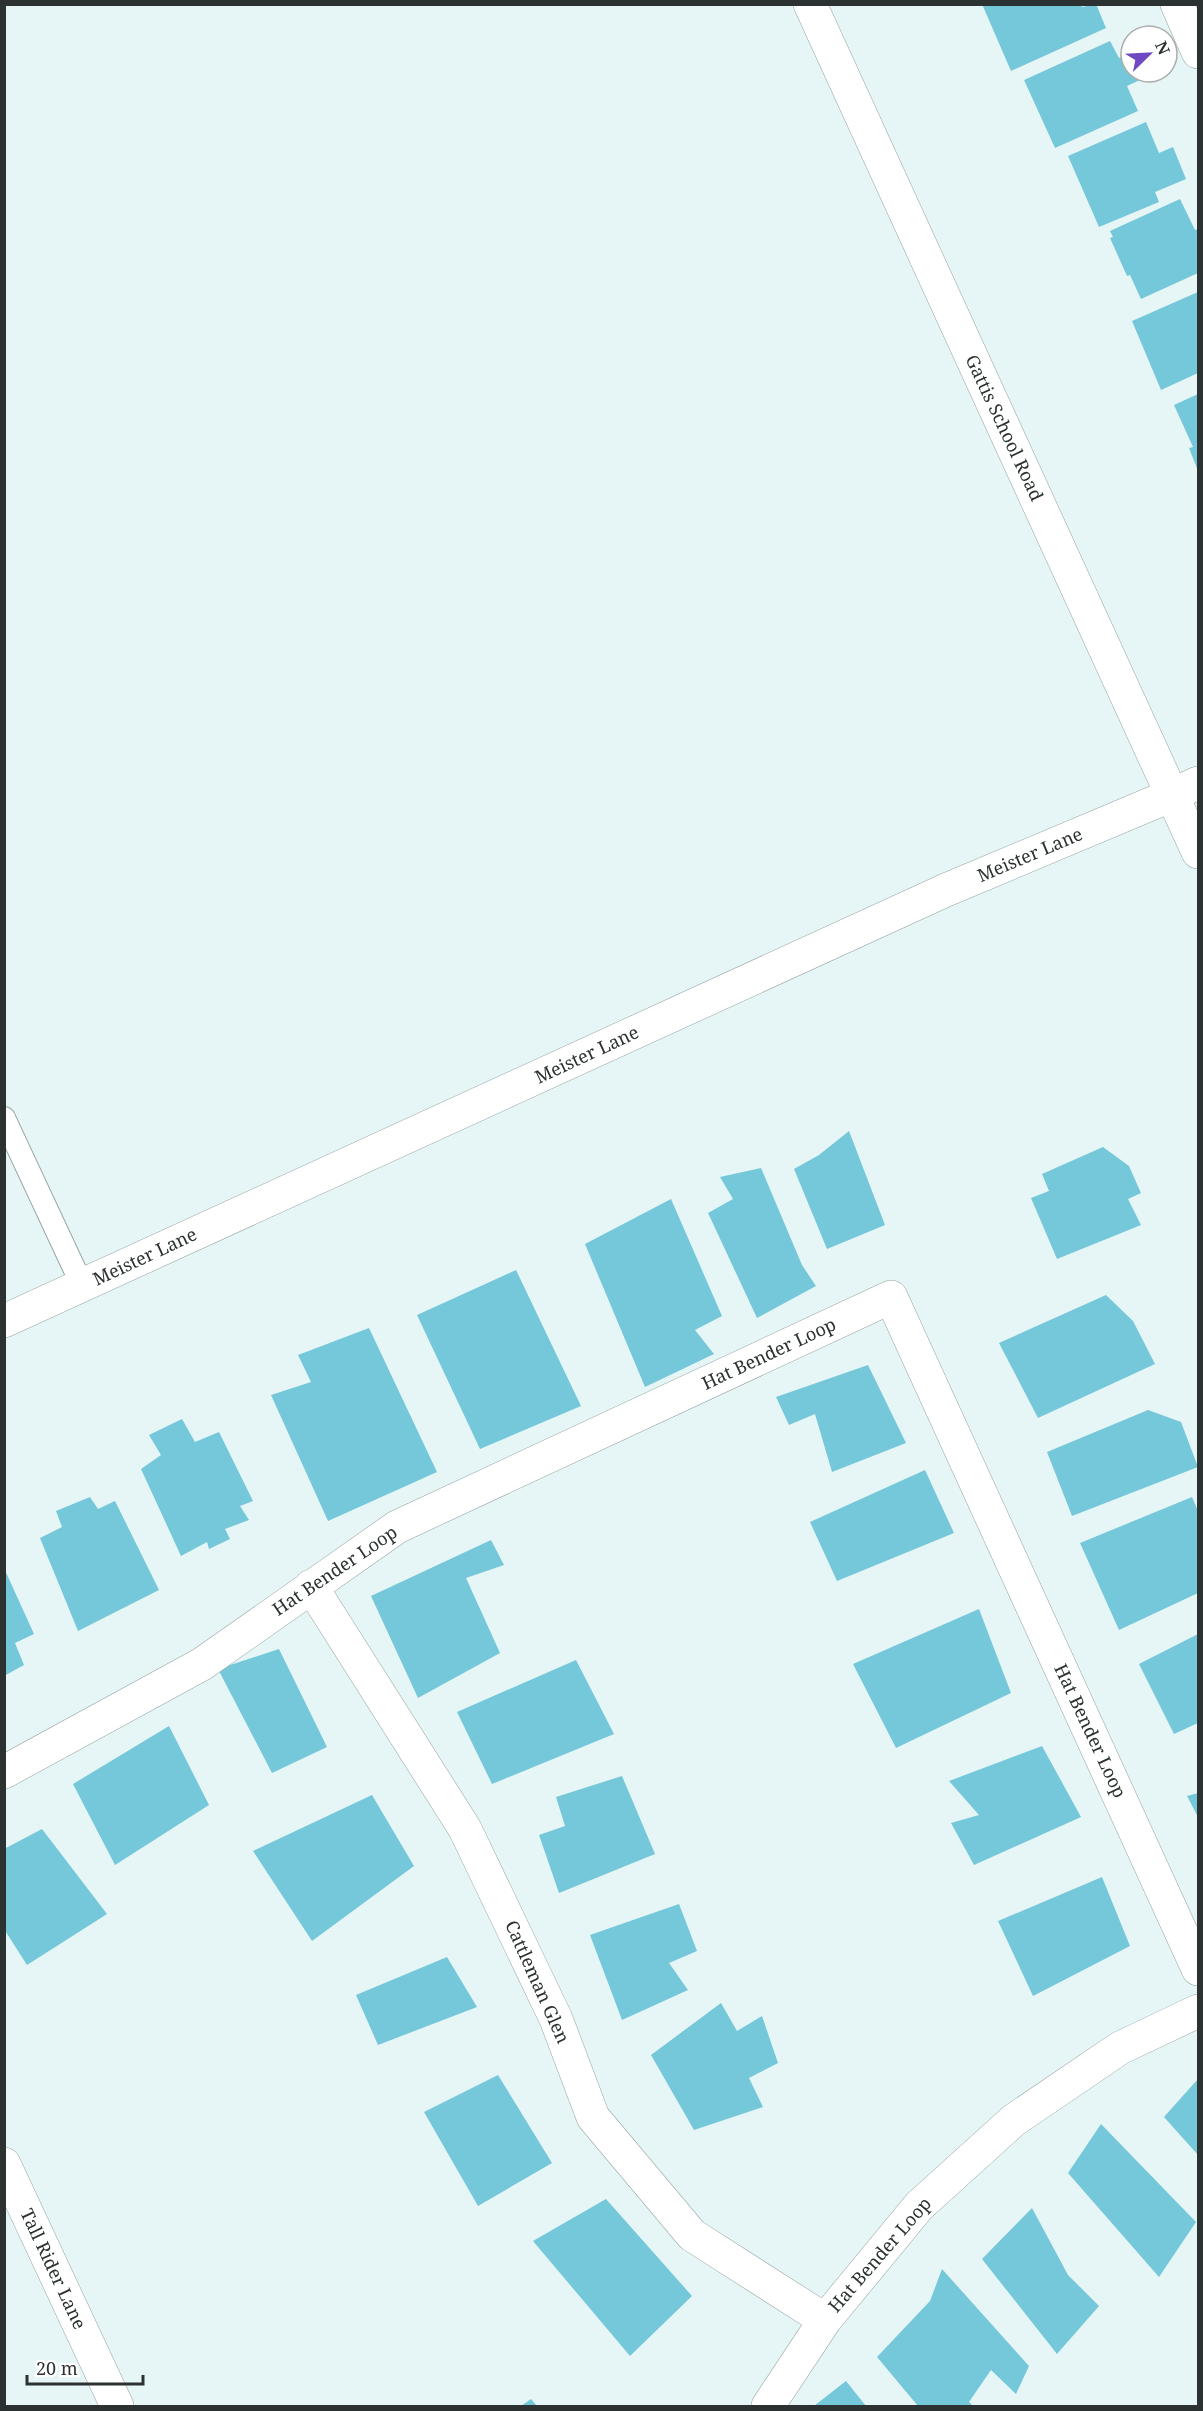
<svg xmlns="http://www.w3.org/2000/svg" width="1203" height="2411" font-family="'Noto Serif',serif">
  <rect width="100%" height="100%" fill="#e6f5f5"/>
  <path fill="#75c8da" d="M982 4H1081L1082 7 1096 4 1106 28 1011 71Z
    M1110 41 1119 58 1130 53 1131 72H1139L1142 79 1127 86 1138 111 1055 148 1024 80Z
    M1146 122 1159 153 1173 147 1186 179 1155 192 1159 202 1099 227 1068 156Z
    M1180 199 1195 230 1198 229V273L1141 299 1130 275 1127 276 1110 238 1113 237 1110 231Z
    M1198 292V373L1161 390 1132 321Z
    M1198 394V471L1189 448 1193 447 1174 405Z
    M849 1131 885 1225 827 1249 794 1169 819 1155Z
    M1103 1147 1129 1166 1141 1193 1128 1199 1141 1225 1057 1259 1031 1198 1049 1191 1042 1174Z
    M761 1168 802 1265 816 1286 757 1318 708 1213 733 1199 720 1177Z
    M671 1199 722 1316 695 1330 714 1354 645 1387 585 1244Z
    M516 1270 581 1406 480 1449 417 1315Z
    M1106 1295 1133 1321 1155 1364 1038 1418 999 1343Z
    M369 1328 437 1472 328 1521 271 1395 311 1382 298 1355Z
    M868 1365 906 1443 832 1472 815 1414 789 1425 776 1397Z
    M1148 1410 1181 1422 1198 1467 1072 1516 1047 1452Z
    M182 1419 195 1442 219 1432 253 1501 240 1506 249 1520 225 1529 230 1539 209 1549 207 1542 181 1556 141 1469 161 1455 149 1435Z
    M925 1470 954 1533 837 1581 810 1522Z
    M90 1497 98 1509 115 1501 159 1590 78 1631 40 1538 62 1527 56 1511Z
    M1192 1497 1198 1511V1593L1119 1630 1080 1543Z
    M491 1540 504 1565 466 1578 500 1653 418 1698 371 1596Z
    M4 1568 34 1634 15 1643 24 1665 4 1676Z
    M979 1609 1011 1693 896 1748 853 1664Z
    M1198 1634V1723L1174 1734 1139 1664Z
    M279 1649 327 1747 272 1773 218 1669Z
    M576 1660 614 1734 492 1784 457 1712Z
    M169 1726 209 1805 115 1865 73 1784Z
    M1042 1746 1081 1817 974 1865 951 1823 979 1815 949 1781Z
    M622 1776 655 1854 559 1893 539 1835 565 1826 556 1797Z
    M1198 1793V1817L1187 1796Z
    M372 1795 414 1866 312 1941 253 1851Z
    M42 1829 107 1914 27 1965 4 1929V1849Z
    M1102 1877 1130 1946 1033 1996 998 1921Z
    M679 1904 697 1951 669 1963 688 1990 622 2020 590 1935Z
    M447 1957 477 2007 378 2045 356 1995Z
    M721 2003 737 2031 762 2016 778 2063 749 2078 763 2107 694 2130 651 2055Z
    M498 2075 552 2163 478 2206 424 2112Z
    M1198 2079V2155L1164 2117Z
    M1101 2124 1196 2222 1159 2277 1068 2173Z
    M606 2199 692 2296 630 2356 533 2241Z
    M1032 2208 1068 2275 1099 2306 1057 2354 982 2259Z
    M942 2269 1029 2366 1016 2394 991 2370 969 2402 973 2406H918L877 2357 930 2301Z
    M846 2381 866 2406H814Z
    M531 2399 537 2406H521Z"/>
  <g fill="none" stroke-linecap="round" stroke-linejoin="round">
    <defs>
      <path id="service" d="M4 1118 82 1285"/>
      <path id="minor" d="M1177 4 1198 52
        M1172 795 1198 783
        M311 1586 465 1829 556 2019 593 2117 692 2235 825 2320
        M4 1772 202 1664 397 1527 891 1297 1198 1969
        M4 2164 117 2406
        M768 2406 825 2320 919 2206 1014 2120 1120 2048 1198 2011"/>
      <path id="tertiary" d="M4 1321 946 890 1172 795"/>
      <path id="secondary" d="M810 4 1198 852"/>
    </defs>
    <use href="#service" stroke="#95a4a3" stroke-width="24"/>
    <use href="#minor" stroke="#95a4a3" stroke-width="34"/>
    <use href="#tertiary" stroke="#95a4a3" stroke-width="34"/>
    <use href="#secondary" stroke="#95a4a3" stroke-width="34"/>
    <use href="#service" stroke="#fff" stroke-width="22"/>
    <use href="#minor" stroke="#fff" stroke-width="33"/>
    <use href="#tertiary" stroke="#fff" stroke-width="33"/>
    <use href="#secondary" stroke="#fff" stroke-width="33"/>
  </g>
  <g text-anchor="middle" stroke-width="4.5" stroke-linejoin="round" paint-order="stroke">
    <g font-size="18" fill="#2c3232" stroke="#fff">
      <text transform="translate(1004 428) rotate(65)" y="6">Gattis School Road</text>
      <text transform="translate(1030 855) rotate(-23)" y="6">Meister Lane</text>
      <text transform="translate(587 1055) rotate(-25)" y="6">Meister Lane</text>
      <text transform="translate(145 1257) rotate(-25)" y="6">Meister Lane</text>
      <text transform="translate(769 1354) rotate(-25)" y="6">Hat Bender Loop</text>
      <text transform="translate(335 1571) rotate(-34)" y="6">Hat Bender Loop</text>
      <text transform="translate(1090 1731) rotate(65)" y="6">Hat Bender Loop</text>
      <text transform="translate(537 1982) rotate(66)" y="6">Cattleman Glen</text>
      <text transform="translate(880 2255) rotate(-49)" y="6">Hat Bender Loop</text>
      <text transform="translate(53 2269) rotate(65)" y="6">Tall Rider Lane</text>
    </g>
  </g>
  <rect width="1203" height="2411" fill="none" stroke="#2c3232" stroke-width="12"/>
  <g transform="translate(1149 54) rotate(66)"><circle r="28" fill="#ffffff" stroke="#abadad" stroke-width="1.5"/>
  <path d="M0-4.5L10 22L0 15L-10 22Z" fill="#6e49c2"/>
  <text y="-9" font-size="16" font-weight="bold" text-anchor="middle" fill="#2c3232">N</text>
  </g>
  <path d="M27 2375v9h116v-9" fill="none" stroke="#2c3232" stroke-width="3"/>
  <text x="36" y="2375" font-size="18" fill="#2c3232" stroke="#ffffff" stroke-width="4.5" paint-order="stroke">20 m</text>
</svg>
